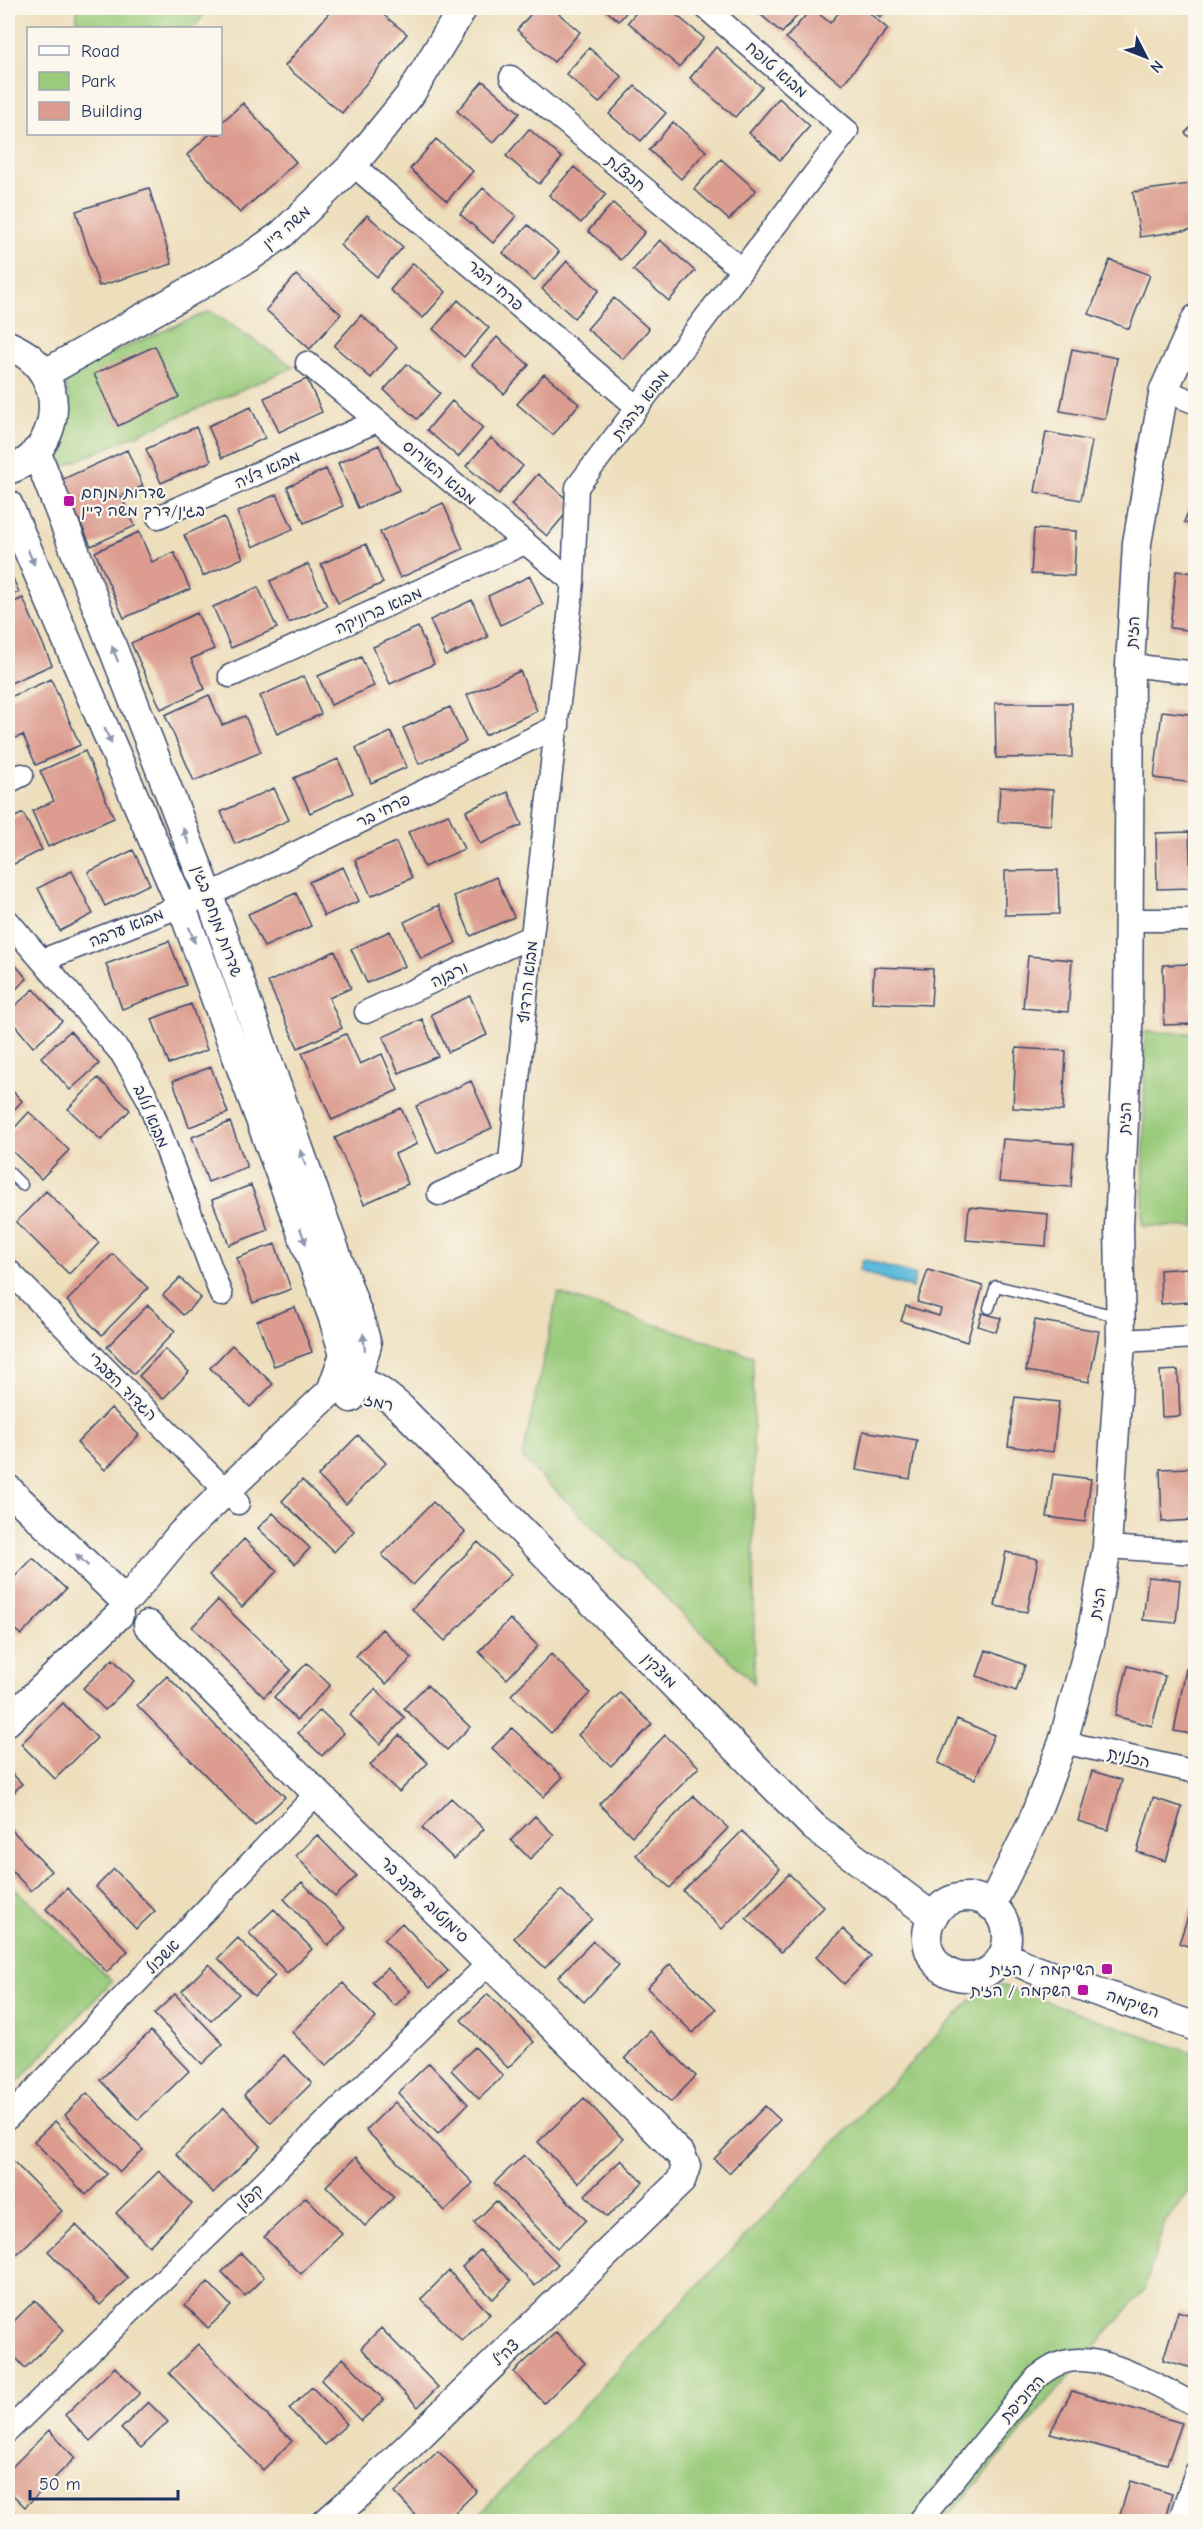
<svg xmlns="http://www.w3.org/2000/svg" width="1203" height="2529" font-family="'Comic Neue','Playpen Sans Hebrew',sans-serif">
  <rect width="100%" height="100%" fill="#fbf7ec"/>
  <filter id="ink" filterUnits="userSpaceOnUse"><feTurbulence type="fractalNoise" baseFrequency=".0167" numOctaves="2"/><feDisplacementMap in="SourceGraphic" scale="12" xChannelSelector="R" yChannelSelector="G"/><feConvolveMatrix kernelMatrix="1 2 1 2 8 2 1 2 1" color-interpolation-filters="sRGB"/></filter>
  <filter id="wash" filterUnits="userSpaceOnUse"><feTurbulence type="fractalNoise" baseFrequency=".008" numOctaves="4" result="noise"/><feDisplacementMap in="SourceGraphic" scale="24" xChannelSelector="R" yChannelSelector="G"/><feGaussianBlur stdDeviation="1.35" result="paint"/><feColorMatrix in="noise" values="0 0 0 0 0 0 0 0 0 0 0 0 0 0 0 0 0 1.4 0 .05"/><feComposite in="paint" operator="in"/></filter>
  <g filter="url(#wash)">
    <rect width="100%" height="100%" fill="#eddebc"/>
    <path fill="#9acb7b" stroke="#5a7d6c" stroke-width="1.5" d="M77 8H208L194 28H81L77 19Z
      M210 311 294 367 48 473 42 459C69 430 75 412 62 374Z
      M1145 1032 1195 1033V1227L1143 1226Z
      M558 1293 753 1356 754 1683 522 1458Z
      M8 1882 112 1981 8 2092Z
      M989 1981 1195 2054V2184L1165 2222 1144 2290 944 2521 472 2522Z"/>
    <path fill="#5cbada" stroke="#3c749c" stroke-width="1.5" d="M863 1259 916 1275 912 1288 859 1271Z"/>
    <g id="blocks">
      <path fill="#dc9c8f" d="M333 8H375L407 34 342 113 285 66Z
        M536 8H552L580 32 554 62 517 30Z
        M603 8H630L619 21Z
        M640 8H668L704 38 679 67 628 22Z
        M753 8H804L782 33Z
        M812 8 830 23 843 8H863L888 29 842 85 786 38Z
        M869 8H888L880 17Z
        M716 47 762 87 735 117 690 78Z
        M589 48 622 77 599 103 566 74Z
        M483 81 520 113 493 143 457 111Z
        M635 86 666 113 641 141 609 114Z
        M779 98 810 126 780 160 749 133Z
        M243 103 296 162 240 213 187 155 210 134H220V124Z
        M673 122 706 151 681 179 649 150Z
        M1196 122V143L1185 133Z
        M529 129 562 158 539 184 506 156Z
        M436 139 473 171 447 201 410 169Z
        M721 159 756 190 729 220 694 189Z
        M574 167 606 194 581 223 549 195Z
        M1196 183V229L1140 237 1133 192Z
        M149 188 172 264 99 286 76 211Z
        M483 188 516 216 493 243 460 214Z
        M613 203 645 232 621 260 588 231Z
        M367 215 403 247 377 277 340 245Z
        M528 225 559 252 534 281 503 253Z
        M660 240 695 271 669 301 633 270Z
        M1110 260 1150 275 1129 329 1089 314Z
        M567 261 599 290 574 318 542 289Z
        M413 263 446 292 423 318 390 290Z
        M296 275 341 314 310 349 266 310Z
        M614 298 649 329 623 359 587 329Z
        M458 300 489 328 464 357 433 329Z
        M361 315 397 347 371 378 334 346Z
        M497 337 529 365 504 394 472 365Z
        M155 346 179 397 118 426 94 374Z
        M1072 349 1117 358 1105 419 1060 411Z
        M407 364 440 393 417 419 384 390Z
        M544 374 579 404 553 435 517 404Z
        M307 379 322 412 279 432 264 398Z
        M452 401 483 428 458 457 427 430Z
        M251 407 265 438 222 458 208 426Z
        M196 427 211 461 161 483 146 449Z
        M1046 432 1092 441 1081 500 1035 492Z
        M491 438 523 466 499 494 466 466Z
        M379 445 399 490 358 508 338 463Z
        M127 450 143 486 121 496 135 526 91 546 61 480Z
        M326 469 343 506 304 523 287 487Z
        M538 474 573 505 547 536 511 505Z
        M277 494 293 529 253 547 237 512Z
        M1195 495H1196V527L1184 522Z
        M443 503 463 549 400 578 380 532Z
        M224 517 243 558 203 576 184 535Z
        M1034 529 1076 531 1074 576 1031 574Z
        M139 532 152 562 174 552 190 589 124 618 95 552Z
        M366 544 383 583 338 603 321 564Z
        M308 564 327 606 289 623 270 581Z
        M8 567 19 592 8 597Z
        M1176 571 1196 573V631L1170 628Z
        M530 576 543 605 500 625 488 596Z
        M258 587 277 628 231 648 213 607Z
        M23 598 52 665 8 684V605Z
        M472 600 488 637 446 656 430 620Z
        M197 613 214 649 191 659 205 689 161 709 131 643Z
        M418 627 434 664 390 684 373 647Z
        M361 657 374 686 331 705 318 676Z
        M520 671 537 711 485 735 467 695Z
        M304 676 321 714 277 734 260 696Z
        M51 679 80 745 36 765 23 735 8 741V698Z
        M209 695 222 725 245 716 261 752 194 781 165 715Z
        M995 703H1072V757L996 758Z
        M450 707 466 742 419 764 403 728Z
        M1162 711 1196 715 1193 783 1154 778Z
        M391 732 407 767 371 783 356 748Z
        M85 751 114 818 48 847 32 811 54 801 40 771Z
        M338 759 353 793 310 813 294 778Z
        M1000 787 1053 790 1051 825 998 822Z
        M274 788 289 820 235 844 221 812Z
        M508 792 522 825 480 844 466 811Z
        M23 813 42 850 8 867V821Z
        M448 814 464 849 424 867 408 832Z
        M1189 832 1191 888 1157 889 1156 833Z
        M396 842 412 878 371 896 355 860Z
        M133 850 150 884 105 906 88 872Z
        M343 867 359 901 324 916 309 882Z
        M1058 870 1059 914 1005 915V871Z
        M72 871 93 914 60 931 38 888Z
        M496 877 514 917 471 936 454 896Z
        M296 893 311 926 264 947 248 914Z
        M439 905 456 943 421 959 404 922Z
        M390 931 405 966 367 983 351 949Z
        M169 941 186 985 122 1009 106 964Z
        M335 951 351 988 329 998 342 1028 298 1048 268 982Z
        M8 956 27 979 8 996Z
        M1028 956 1072 960 1068 1012 1023 1008Z
        M1190 964 1192 1024 1164 1025 1163 965Z
        M874 967 933 969 931 1005 872 1003Z
        M34 989 62 1021 33 1047 8 1017V1012Z
        M470 996 487 1035 448 1052 431 1014Z
        M191 1004 207 1050 169 1064 152 1019Z
        M422 1019 438 1056 399 1073 383 1037Z
        M70 1031 99 1064 70 1090 41 1057Z
        M346 1034 360 1064 382 1054 398 1090 332 1120 302 1053Z
        M1016 1048 1066 1051 1063 1111 1013 1108Z
        M211 1067 228 1113 189 1127 173 1081Z
        M98 1078 130 1110 101 1140 68 1109Z
        M471 1081 492 1128 437 1153 416 1106Z
        M8 1086 22 1101 8 1116Z
        M401 1108 417 1144 395 1154 408 1184 364 1204 335 1138Z
        M29 1112 69 1150 41 1179 8 1147V1135Z
        M230 1122 247 1167 208 1182 192 1137Z
        M1003 1139 1074 1144 1071 1187 999 1182Z
        M251 1185 268 1230 229 1245 212 1200Z
        M46 1191 99 1243 69 1274 16 1222Z
        M969 1207 1048 1214 1046 1246 966 1240Z
        M275 1244 291 1289 253 1303 237 1258Z
        M113 1254 148 1288 102 1335 67 1301Z
        M1188 1268 1189 1302 1161 1304 1160 1270Z
        M928 1270 983 1286 967 1342 901 1321 906 1306 939 1316 941 1309 917 1302Z
        M180 1278 201 1298 183 1315 163 1295Z
        M148 1305 175 1331 134 1374 107 1347Z
        M295 1307 312 1352 274 1366 257 1321Z
        M982 1313 1001 1318 996 1332 978 1326Z
        M1035 1320 1099 1331 1089 1382 1026 1371Z
        M232 1345 273 1384 250 1407 210 1368Z
        M165 1349 189 1372 163 1399 139 1376Z
        M1178 1370 1180 1416 1162 1417 1160 1371Z
        M1015 1397 1059 1402 1053 1452 1008 1446Z
        M111 1408 139 1435 105 1470 77 1443Z
        M863 1431 917 1440 910 1479 856 1470Z
        M358 1435 386 1463 346 1504 318 1476Z
        M1191 1468 1193 1520 1162 1522 1160 1469Z
        M1053 1474 1091 1479 1085 1522 1047 1517Z
        M302 1480 354 1531 334 1552 282 1501Z
        M433 1502 465 1532 413 1585 382 1555Z
        M273 1513 310 1548 295 1564 258 1528Z
        M244 1539 277 1571 242 1607 209 1575Z
        M478 1542 511 1574 445 1641 412 1609Z
        M1006 1552 1038 1559 1027 1612 995 1606Z
        M33 1558 66 1589 21 1635 8 1623V1584Z
        M1148 1577 1180 1580 1176 1623 1143 1620Z
        M218 1600 291 1670 264 1697 192 1627Z
        M510 1619 538 1646 507 1679 479 1652Z
        M382 1629 412 1658 386 1684 356 1656Z
        M986 1650 1025 1665 1016 1691 977 1676Z
        M551 1654 590 1693 551 1733 511 1695Z
        M113 1659 134 1681 105 1710 83 1688Z
        M307 1663 330 1685 297 1720 274 1697Z
        M1128 1666 1165 1676 1152 1726 1115 1716Z
        M1186 1669 1196 1671V1735L1174 1731Z
        M167 1676 285 1797 255 1826 137 1705Z
        M427 1685 470 1727 447 1750 404 1708Z
        M375 1689 405 1718 380 1744 350 1715Z
        M620 1693 652 1724 611 1766 578 1735Z
        M63 1703 97 1738 55 1779 21 1744Z
        M320 1710 344 1733 322 1756 298 1733Z
        M957 1719 994 1735 975 1779 938 1763Z
        M512 1728 563 1777 543 1797 492 1748Z
        M399 1735 428 1763 399 1792 370 1765Z
        M665 1735 699 1767 632 1836 599 1804Z
        M8 1769 22 1784 8 1798Z
        M1092 1771 1122 1780 1108 1830 1078 1821Z
        M694 1796 728 1828 670 1888 636 1855Z
        M451 1798 484 1829 454 1859 422 1828Z
        M1153 1798 1182 1807 1166 1861 1137 1852Z
        M535 1816 554 1835 530 1859 511 1840Z
        M8 1826 51 1871 31 1891 8 1867Z
        M742 1831 780 1869 722 1929 683 1891Z
        M317 1835 357 1876 335 1897 296 1856Z
        M114 1869 155 1911 136 1929 96 1887Z
        M789 1874 824 1907 781 1952 746 1918Z
        M302 1882 346 1928 328 1945 284 1899Z
        M67 1888 128 1951 107 1972 46 1909Z
        M561 1890 592 1919 545 1968 514 1938Z
        M1192 1905 1196 1906V1949L1179 1943Z
        M274 1909 312 1949 287 1973 249 1933Z
        M402 1923 448 1971 430 1988 384 1940Z
        M843 1929 871 1956 844 1984 816 1957Z
        M238 1938 275 1976 254 1996 218 1958Z
        M593 1941 619 1965 584 2002 558 1977Z
        M209 1964 239 1994 211 2021 182 1991Z
        M670 1964 716 2009 693 2033 647 1988Z
        M387 1968 410 1991 395 2006 372 1982Z
        M343 1983 376 2018 326 2066 292 2032Z
        M175 1994 223 2044 202 2064 154 2014Z
        M488 1994 534 2042 508 2068 461 2020Z
        M151 2031 189 2071 138 2120 100 2080Z
        M650 2031 696 2076 671 2102 625 2058Z
        M475 2047 503 2076 479 2099 451 2070Z
        M284 2055 312 2083 271 2123 244 2095Z
        M429 2063 468 2104 438 2134 398 2093Z
        M87 2093 143 2150 120 2172 65 2115Z
        M584 2098 623 2139 578 2183 538 2142Z
        M395 2102 473 2183 445 2211 366 2130Z
        M765 2106 780 2120 729 2173 714 2159Z
        M224 2108 261 2146 213 2193 176 2154Z
        M55 2121 107 2174 86 2195 34 2141Z
        M524 2155 586 2220 557 2248 494 2183Z
        M356 2157 394 2197 365 2226 326 2186Z
        M621 2160 643 2182 607 2217 585 2195Z
        M13 2161 62 2211 14 2257 8 2251V2166Z
        M159 2171 192 2204 149 2246 116 2213Z
        M306 2197 342 2234 301 2274 264 2237Z
        M496 2201 558 2264 535 2286 474 2223Z
        M76 2225 128 2278 100 2305 48 2251Z
        M480 2250 511 2281 493 2299 462 2267Z
        M241 2253 264 2277 245 2296 222 2272Z
        M449 2271 490 2314 462 2341 421 2299Z
        M208 2282 231 2306 208 2328 185 2305Z
        M35 2300 64 2330 25 2368 8 2349V2327Z
        M1178 2311 1196 2317V2369L1163 2360Z
        M381 2328 438 2387 418 2407 361 2348Z
        M556 2332 585 2363 544 2403 514 2372Z
        M198 2344 292 2441 263 2470 169 2373Z
        M343 2358 384 2400 361 2421 321 2380Z
        M115 2367 140 2393 90 2441 65 2415Z
        M312 2387 347 2424 325 2445 289 2409Z
        M1072 2391 1182 2423 1167 2464 1050 2433Z
        M148 2402 168 2422 141 2448 121 2429Z
        M49 2430 75 2458 25 2507 8 2490V2471Z
        M438 2451 477 2491 445 2522H422L395 2493Z
        M1130 2481 1172 2494 1164 2522H1118Z
        M8 2508 16 2517 11 2522H8Z"/>
    </g>
  </g>
  <g filter="url(#ink)">
    <use href="#blocks" fill-opacity="0" stroke="#3a496c" stroke-width="1.5"/>
    <g fill="none" stroke-linecap="round" stroke-linejoin="round">
      <defs>
        <path id="service" d="M8 1171 22 1185
          M989 1308 996 1286 1120 1317"/>
        <path id="minor" d="M511 77 742 270
          M353 165 637 407
          M307 363 573 582
          M1164 390 1196 403
          M158 517 377 421
          M1130 665 1196 673
          M230 676 525 543
          M8 782 22 775
          M1127 920H1196
          M8 921 121 1053 147 1097 221 1295
          M43 960 209 895 558 726
          M366 1012 532 936
          M439 1194 510 1162 532 936 573 582 577 487 847 131 706 8
          M8 1270 238 1503
          M1121 1341 1196 1337
          M1107 1547 1196 1553
          M1063 1742 1196 1772
          M8 2118 316 1794
          M8 2431 490 1962
          M919 2522 1037 2377C1044 2372 1053 2365 1061 2363 1101 2349 1161 2388 1196 2405
          M1179 2522 1196 2472"/>
        <path id="tertiary" d="M8 345C24 352 38 361 46 378 64 412 46 459 8 470
          M44 374 248 258 281 235 353 165 410 95 463 8
          M36 451 209 895 362 1326 367 1345 351 1398
          M8 504 181 905 333 1318 344 1355 331 1391
          M8 1489 124 1600
          M130 1596 181 1534 331 1391C363 1374 376 1387 401 1408L814 1827 933 1917
          M148 1625C325 1803 505 1977 681 2155L686 2166 681 2181 369 2485 327 2522
          M8 1721 119 1615
          M927 1937a40 40 0 1 1 80 0a40 40 0 1 1-80 0Z
          M991 1906 1032 1823 1063 1742 1090 1642 1107 1547 1121 1341 1119 1227 1128 1036 1130 665 1137 543 1164 390 1196 319
          M1003 1955 1033 1969 1196 2027"/>
      </defs>
      <use href="#service" stroke="#3a496c" stroke-width="13"/>
      <use href="#minor" stroke="#3a496c" stroke-width="25"/>
      <use href="#tertiary" stroke="#3a496c" stroke-width="31"/>
      <use href="#service" stroke="#fff" stroke-width="10"/>
      <use href="#minor" stroke="#fff" stroke-width="22"/>
      <use href="#tertiary" stroke="#fff" stroke-width="28"/>
    </g>
    <defs><path id="oneway-solid" d="M-6-.8H1V-3.2L6.5 0L1 3.2V.8H-6Z" transform="scale(1.5)"/></defs>
    <g fill="#8d97ae">
      <use href="#oneway-solid" transform="translate(31 557) rotate(67)"/>
      <use href="#oneway-solid" transform="translate(115 654) rotate(-111)"/>
      <use href="#oneway-solid" transform="translate(108 736) rotate(67)"/>
      <use href="#oneway-solid" transform="translate(186 836) rotate(-111)"/>
      <use href="#oneway-solid" transform="translate(192 935) rotate(70)"/>
      <use href="#oneway-solid" transform="translate(303 1158) rotate(-110)"/>
      <use href="#oneway-solid" transform="translate(303 1236) rotate(70)"/>
      <use href="#oneway-solid" transform="translate(364 1342) rotate(-96)"/>
      <use href="#oneway-solid" transform="translate(82 1560) rotate(-136)"/>
    </g>
  </g>
  <g fill="#b5179e" stroke="#fbf7ec" stroke-width="2">
    <rect x="63" y="495" width="12" height="12" rx="3"/>
    <rect x="1101" y="1963" width="12" height="12" rx="3"/>
    <rect x="1077" y="1984" width="12" height="12" rx="3"/>
  </g>
  <g text-anchor="middle" stroke-width="4.5" stroke-linejoin="round" paint-order="stroke">
    <g font-size="16" fill="#1b2f5e" stroke="#fbf7ec">
      <text transform="translate(777 69) rotate(41)" y="6">מבוא טופח</text>
      <text transform="translate(626 173) rotate(40)" y="6">חבצלת</text>
      <text transform="translate(286 227) rotate(-41)" y="6">משה דיין</text>
      <text transform="translate(496 285) rotate(41)" y="6">פרחי הבר</text>
      <text transform="translate(640 404) rotate(-53)" y="6">מבוא זהבית</text>
      <text transform="translate(267 469) rotate(-24)" y="6">מבוא דליה</text>
      <text transform="translate(440 472) rotate(40)" y="6">מבוא האירוס</text>
      <text transform="translate(378 610) rotate(-24)" y="6">מבוא ברוניקה</text>
      <text transform="translate(1132 632) rotate(-86)" y="6">הזית</text>
      <text transform="translate(383 810) rotate(-26)" y="6">פרחי בר</text>
      <text transform="translate(218 921) rotate(70)" y="6">שדרות מנחם בגין</text>
      <text transform="translate(126 927) rotate(-22)" y="6">מבוא ערבה</text>
      <text transform="translate(449 974) rotate(-25)" y="6">ורבנה</text>
      <text transform="translate(527 982) rotate(-84)" y="6">מבוא הרדוף</text>
      <text transform="translate(152 1116) rotate(67)" y="6">מבוא לולב</text>
      <text transform="translate(1124 1118) rotate(-87)" y="6">הזית</text>
      <text transform="translate(123 1386) rotate(45)" y="6">הגדוד העברי</text>
      <text transform="translate(379 1402) rotate(13)" y="6">רמז</text>
      <text transform="translate(1097 1603) rotate(-80)" y="6">הזית</text>
      <text transform="translate(660 1670) rotate(45)" y="6">מוצקין</text>
      <text transform="translate(1129 1757) rotate(13)" y="6">הכלנית</text>
      <text transform="translate(425 1899) rotate(44)" y="6">סימנטוב יעקב בר</text>
      <text transform="translate(162 1956) rotate(-46)" y="6">אשכול</text>
      <text transform="translate(1133 2003) rotate(20)" y="6">השיקמה</text>
      <text transform="translate(249 2197) rotate(-44)" y="6">קפלן</text>
      <text transform="translate(505 2352) rotate(-44)" y="6">צה"ל</text>
      <text transform="translate(1022 2398) rotate(-48)" y="6">הדוכיפת</text>
    </g>
    <g font-size="16" fill="#1b2f5e" stroke="#fbf7ec" text-anchor="end">
      <text x="81" y="498" text-anchor="start">שדרות מנחם<tspan x="81" dy="18">בגין/דרך משה דיין</tspan></text>
      <text x="1095" y="1975">השיקמה / הזית</text>
      <text x="1071" y="1996">השקמה / הזית</text>
    </g>
  </g>
  <rect width="1203" height="2529" fill="none" stroke="#fbf7ec" stroke-width="30"/>
  <rect x="27" y="27" width="195" height="108" fill="#fbf7ec" stroke="#a1a7b3" stroke-width="1.5"/>
  <rect x="39" y="46" width="30" height="9" fill="#ffffff" stroke="#a1a7b3" stroke-width="1.5"/>
  <text x="81" y="57" font-size="18" fill="#1b2f5e">Road</text>
  <rect x="39" y="72" width="30" height="18" fill="#9acb7b" stroke="#a1a7b3" stroke-width="1.5"/>
  <text x="81" y="87" font-size="18" fill="#1b2f5e">Park</text>
  <rect x="39" y="102" width="30" height="18" fill="#dc9c8f" stroke="#a1a7b3" stroke-width="1.5"/>
  <text x="81" y="117" font-size="18" fill="#1b2f5e">Building</text>
  <g transform="translate(1146 57) rotate(132)" stroke="#fbf7ec" stroke-width="4.5" paint-order="stroke">
  <path d="M0-4.5L10 22L0 15L-10 22Z" fill="#1b2f5e"/>
  <text y="-9" font-size="16" font-weight="bold" text-anchor="middle" fill="#1b2f5e">N</text>
  </g>
  <path d="M30 2490v9h148v-9" fill="none" stroke="#1b2f5e" stroke-width="3"/>
  <text x="39" y="2490" font-size="18" fill="#1b2f5e" stroke="#fbf7ec" stroke-width="4.5" paint-order="stroke">50 m</text>
</svg>
